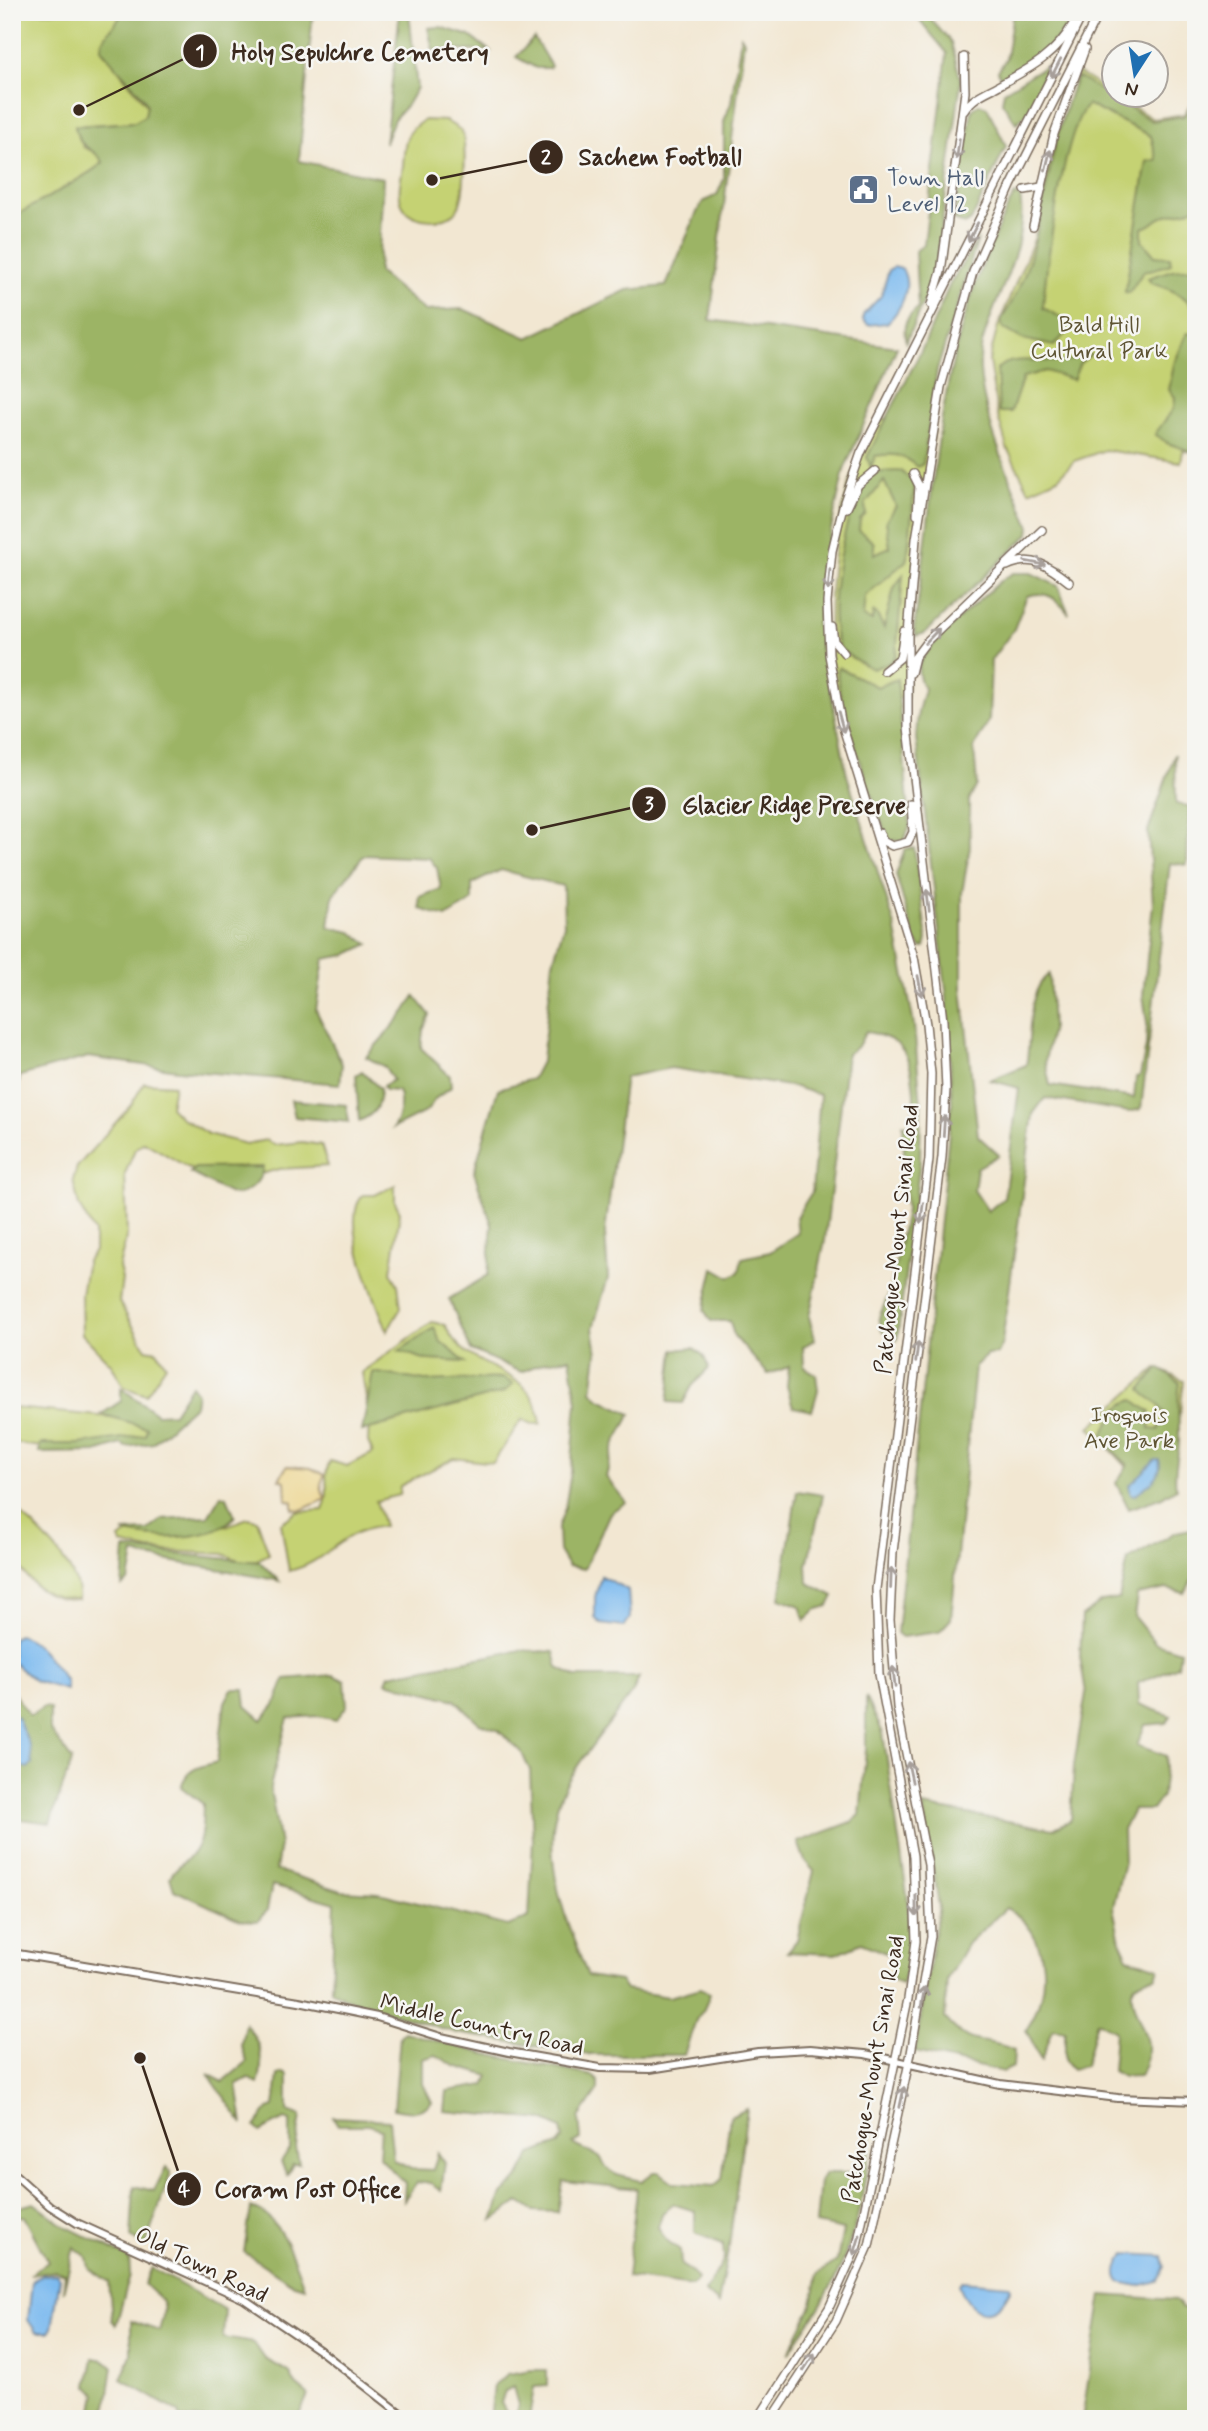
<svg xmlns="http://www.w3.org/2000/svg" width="1208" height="2431" font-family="Mynerve,sans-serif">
  <rect width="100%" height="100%" fill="#f6f6f2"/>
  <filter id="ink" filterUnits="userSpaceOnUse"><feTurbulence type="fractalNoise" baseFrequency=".0143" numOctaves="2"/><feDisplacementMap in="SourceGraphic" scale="14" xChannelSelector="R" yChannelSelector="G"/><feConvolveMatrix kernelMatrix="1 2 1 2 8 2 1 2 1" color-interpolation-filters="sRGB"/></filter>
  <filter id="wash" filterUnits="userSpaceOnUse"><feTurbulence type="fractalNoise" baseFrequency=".00686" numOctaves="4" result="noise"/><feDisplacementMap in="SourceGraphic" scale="28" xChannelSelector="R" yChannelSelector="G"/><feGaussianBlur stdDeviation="1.57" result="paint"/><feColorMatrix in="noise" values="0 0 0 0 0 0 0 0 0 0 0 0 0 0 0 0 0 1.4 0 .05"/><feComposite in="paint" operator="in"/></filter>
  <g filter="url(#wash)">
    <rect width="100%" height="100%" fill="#f2e7d2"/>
    <path fill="#c5d273" stroke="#807e48" stroke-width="2" d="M12 12H124L102 41 101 49 147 105 145 116 135 122 75 126 83 147 97 153 103 162C99 170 27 209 12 218Z
      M1077 72 1153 119 1184 114 1196 95V452L1183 451 1181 462 1105 450 1074 461 1058 478 1029 491 1007 448 997 413 989 361 998 326 1035 237 1050 157Z
      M424 120 446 121 462 131C466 145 466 197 457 210 446 224 413 223 404 208 396 197 401 178 403 166 405 143 403 133 424 120Z
      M879 418 934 430 916 539 907 698H835C825 626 828 557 848 488 855 464 869 441 879 418Z
      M144 1083 174 1085 170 1107 180 1117 208 1134 246 1144 266 1140 274 1145 302 1142 321 1145 328 1166 279 1169 237 1181 196 1172 144 1142 135 1149 125 1174 127 1234 119 1267 122 1279 119 1302 146 1349 157 1351 166 1365 146 1395 124 1387 111 1364 82 1334 81 1294 87 1261 94 1251V1232L79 1206 73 1180 77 1167 131 1105Z
      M395 1185V1202L400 1212 391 1272 398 1285 401 1308 387 1331C378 1303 338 1221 363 1195H375Z
      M432 1322 445 1325C468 1378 533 1360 541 1424H532L522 1419 493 1463 454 1458 400 1486 399 1495 376 1501 384 1526C336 1531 331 1561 289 1571L281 1523 297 1512 323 1510C332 1490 321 1479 330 1461L347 1466 373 1453 368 1442 369 1419 362 1372Z
      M1157 1368 1184 1381 1180 1413 1127 1467 1090 1427Z
      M14 1408 142 1420 152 1423 151 1436C104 1443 59 1454 12 1442Z
      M12 1507C35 1526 82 1569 78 1600 41 1600 32 1584 12 1557Z
      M248 1518 257 1520 269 1554 255 1561H241L223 1554 149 1550 121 1544 119 1539 127 1534 226 1526Z"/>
    <path fill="#9cb465" stroke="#6c6f42" stroke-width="2" fill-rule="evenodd" d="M124 12H313L299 161 383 178 378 272 425 311 463 309 528 338 627 290 666 286 697 212 703 202 717 195 724 179V121L731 103 741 36 744 41 710 320 897 347 844 470 823 566 818 625 847 775 895 926 914 1025 921 1105 920 1161 897 1340 882 1331 879 1317 890 1292 906 1211 903 1124 912 1126C916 1103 916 1054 893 1041 885 1036 874 1034 866 1031L858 1046 847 1054 825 1240 809 1317 815 1339 803 1347 804 1366 816 1375 818 1390 812 1411 793 1407 787 1386 789 1367 768 1374 734 1336 730 1321H711L704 1310 714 1268 730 1277 739 1272 742 1258 770 1252 798 1233 796 1217 812 1192 820 1095 795 1087 671 1068 625 1077 605 1232 608 1278 593 1328 597 1354 592 1391 600 1399 631 1414 614 1445 606 1477 626 1502 610 1513 584 1569 568 1566 559 1551 558 1527 565 1508 571 1472 577 1401 570 1358 545 1362 521 1372 471 1350 449 1299 488 1275 492 1225 474 1172 498 1089 532 1079 542 1060 553 962 564 925 563 886 501 870 472 884V901L446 917 420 909 419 897 441 889 437 868 429 858 364 855 333 895 329 927 351 932 369 944 346 955 324 959 316 1010 342 1064 340 1084 178 1070 88 1057 20 1076 12 1125V218C26 209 99 170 103 162 92 145 79 151 75 126L135 122 145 116 147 105 143 97 101 49 102 41Z
      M400 12H409L417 88 407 105 394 119 385 143Z
      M913 12H924L951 42 961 81 935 275 906 342C902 326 905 319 918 308L915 251 924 245 947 53Z
      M1013 12H1076C1060 43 1032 64 1001 79L998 71 1006 59Z
      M440 27 470 36 490 51 433 50 428 28Z
      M534 38 551 66 549 68H536L516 57Z
      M1047 65 1028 113 1016 123 1002 102 1004 91Z
      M1078 77 1152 121 1184 116 1196 98 1195 206C1184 215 1174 211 1162 217 1154 220 1152 227 1142 228V241L1155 256 1170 257 1171 264 1143 272 1129 293 1125 292 1147 161 1157 160 1151 136 1088 105C1064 125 1045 272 1043 308L1066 320 1067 332 1054 346 1022 339 1003 328 1001 320C1042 262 1042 183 1063 117 1067 105 1070 87 1078 77Z
      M979 104 987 107 1006 146 971 221 965 224 954 220 972 110Z
      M1015 195 1020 196C1029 247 995 295 982 344 970 390 1011 483 1030 527L1029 534 925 633 916 636 914 629C934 501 935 379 986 257 995 236 1002 214 1015 195Z
      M978 239 937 370 923 464 917 467C902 454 895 453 875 456L871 468 867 457 924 345 950 284Z
      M1193 268 1196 312C1187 294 1169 289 1151 283L1148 278 1172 270Z
      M1187 333 1196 335V453L1167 443 1155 434 1174 408 1175 397 1169 390 1174 364Z
      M1092 354 1080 363 1073 380 1046 371 1023 377 1011 412H999L997 369C1013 354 1044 363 1064 361 1073 360 1083 356 1092 354Z
      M901 471 915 483 908 553 906 561 865 596 863 617 872 621 873 612 876 613 884 628 894 588 903 575 896 655 891 662 873 669C863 664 848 657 841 649 821 624 845 506 865 481 874 470 889 472 901 471ZM884 481 896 506 886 521 890 547 874 554V543L859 530 860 520 866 514 865 504Z
      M1013 573H1031L1058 586 1069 614C1056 598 1048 590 1027 596L1014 629 991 660 989 720 974 748 977 785 969 800 970 847 962 893V988L978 1136 999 1155 977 1168 974 1190 988 1211 1004 1198 1019 1088 990 1080 1026 1065C1032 1038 1025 991 1049 974L1052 1027 1045 1061 1050 1085 1134 1098 1136 1077 1140 1076 1146 1046 1147 1023 1143 995 1153 904 1148 831 1175 754 1176 804 1189 806 1187 865 1170 863 1141 1109 1129 1112 1045 1098 1033 1114 1002 1343 998 1354 987 1355 975 1366 951 1619 939 1632 902 1637 897 1633 952 1104 947 998 916 738 918 712 924 689C920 681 916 671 920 663 929 643 984 596 1003 579Z
      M838 667 877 687 897 679 910 825 904 841 888 840C877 808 832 692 838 667Z
      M914 848 927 939 925 947 921 948 915 940 896 875 905 849Z
      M415 996 430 1015 423 1030 421 1048 450 1076 451 1087 435 1099 427 1111 393 1128C399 1118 403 1102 398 1091L385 1090 383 1086 393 1080 385 1067 366 1057 405 1012Z
      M362 1071 380 1089C379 1107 376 1114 359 1121L356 1075Z
      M291 1100 346 1105 349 1122 295 1117Z
      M263 1167C262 1181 246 1197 231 1194 224 1192 200 1177 190 1173L195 1168Z
      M434 1328 440 1341 465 1362 427 1360 399 1351Z
      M693 1348 703 1355 709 1368 692 1386 683 1403 668 1402 674 1350Z
      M1159 1368 1180 1383C1176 1403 1180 1423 1179 1444 1178 1459 1173 1473 1176 1488L1162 1497 1129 1509 1116 1483 1128 1465 1109 1447 1103 1435C1110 1420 1117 1403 1134 1400L1150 1412V1429L1158 1430 1165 1417C1157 1396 1145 1399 1141 1389Z
      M373 1372 425 1381 503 1378 513 1384 505 1392 362 1431Z
      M191 1385 197 1393 195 1405 153 1443 126 1447 121 1444 96 1452 39 1453 40 1444H79L145 1435 147 1428 102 1414 121 1401V1388L157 1414 173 1413Z
      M797 1491 823 1495 807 1565 808 1583 834 1596 829 1606 815 1610 805 1621 800 1606 780 1598Z
      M221 1495 227 1497 235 1516C214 1542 153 1540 123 1532L148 1531 162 1519 208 1516Z
      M1191 1529 1196 1532 1194 1576 1185 1593 1166 1589 1137 1595 1134 1617 1155 1643 1180 1651 1178 1666 1138 1683 1139 1704 1171 1716 1166 1723 1145 1725 1137 1745 1166 1756 1162 1796 1152 1810H1133L1123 1830 1124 1862 1113 1907 1120 1941 1128 1958 1159 1968 1156 1977C1108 1981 1146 2022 1147 2044 1148 2056 1146 2066 1139 2076L1123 2077 1112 2071 1115 2031 1097 2021 1085 2066 1072 2069 1065 2061V2031L1053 2029 1041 2061 1026 2030C1052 1992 1051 1931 1006 1908L968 1943 947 1979 945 2018C973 2051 982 2035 1014 2050L1013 2067 1003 2072 915 2052 939 1906 923 1806 1053 1829 1071 1820 1074 1765 1086 1693 1080 1657 1082 1616 1102 1602 1119 1599 1128 1560 1176 1532Z
      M125 1549 260 1562 279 1581C231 1570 183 1565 134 1554L129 1580 122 1586Z
      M521 1650 554 1652 558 1668 576 1677H639L634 1690C613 1720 587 1749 568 1781 533 1840 564 1918 588 1976L620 1981 626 1990 669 1997 701 1988 710 1994 704 2009 696 2020 684 2055H589L457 2033 347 1999 331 1990 335 1903 272 1885 267 1910 258 1921 240 1920 174 1890 170 1877C179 1862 185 1863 193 1853 204 1839 202 1821 203 1804L181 1787C187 1768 199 1767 217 1762L225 1702 232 1689H244L246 1706 262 1720 275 1705 285 1679 333 1675 345 1681 347 1706 336 1720 318 1716 288 1718 270 1787 280 1845 276 1870 342 1891 379 1893 508 1926 529 1917 533 1840 530 1770 521 1751 498 1730 479 1723 455 1700 386 1682 389 1675Z
      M12 1691 30 1716 44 1707 50 1708V1730L72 1760 50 1823 12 1818 17 1717 12 1718Z
      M866 1697 883 1733 908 1901 910 1950 902 1984 893 1981 891 1955 861 1943 836 1954 787 1952 797 1940 814 1871 805 1861 798 1842 852 1822 860 1815 866 1749Z
      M245 2024C260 2041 265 2061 258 2084L248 2078 237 2084 243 2124 208 2074 223 2082 247 2062 241 2045Z
      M404 2032 485 2054 593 2076 598 2081V2090L579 2118 581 2139 573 2144 601 2158C608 2177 625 2177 642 2181L654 2172H659L674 2183 714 2186 722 2179 730 2117 747 2109 729 2246 718 2304 705 2292 724 2259 723 2244 695 2233V2211L673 2204 662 2214 658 2227 665 2239 680 2250 681 2265 692 2272 697 2280 692 2286 627 2277 637 2189 563 2181 558 2212 534 2211 519 2202 493 2220 502 2194 518 2179 531 2154 559 2144 563 2138 561 2129 544 2120 445 2111 447 2091 485 2085 489 2076 455 2066 436 2055 423 2059V2084L432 2102C420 2113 410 2113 394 2109L400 2036Z
      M283 2073 288 2075V2111L301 2116 296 2147 299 2164H293L287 2175 281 2162 290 2150V2121L284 2119 260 2132 255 2127 268 2109 274 2107 278 2075Z
      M333 2117 389 2120 393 2160 411 2169 433 2170 438 2153 445 2163 441 2191 431 2184 417 2182 404 2200 405 2183 379 2157 381 2129 368 2125H338Z
      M872 2131C866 2185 855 2246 827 2294 816 2315 801 2334 788 2354L811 2308 818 2274 837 2261 843 2230 816 2224 820 2181 825 2173H852Z
      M166 2167 171 2172 145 2247 131 2237 134 2186 154 2191Z
      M34 2203 65 2226 129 2258 130 2275 116 2325 112 2320 109 2282 89 2268 87 2257 74 2247 63 2292 65 2274 56 2271 30 2275 48 2262 24 2216 12 2217V2209Z
      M251 2208C280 2214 295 2262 304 2287L291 2283 244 2252Z
      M152 2268 225 2310 223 2338 254 2343 265 2359 289 2372 296 2385 308 2395 297 2419H181L179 2413 121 2379 131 2355V2321L159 2331C167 2304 166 2303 144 2284Z
      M1102 2295 1175 2300 1182 2308H1196V2419H1082Z
      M93 2358 105 2360 113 2367 105 2419H91L96 2394 88 2386Z
      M532 2370H547V2386L534 2387 529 2419H515L518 2405 513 2387 505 2391 501 2403 510 2419H490L494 2385 508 2374Z"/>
    <path fill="#eeda9e" stroke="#94825e" stroke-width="2" d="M287 1466 311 1468 325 1475C319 1483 321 1491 326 1499L301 1510 293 1509V1502L286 1499 285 1481 279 1479Z"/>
    <path fill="#7bbaef" stroke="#5b7286" stroke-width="2" d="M894 267 902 269C913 287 901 310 887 323L868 325 863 320V315L881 296 889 270Z
      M1155 1460H1159C1164 1477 1147 1486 1134 1495L1131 1494 1129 1486Z
      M601 1576 628 1590 630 1618 624 1627 601 1624 595 1618V1597Z
      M18 1635C39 1639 53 1665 66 1681V1690L35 1681 12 1662V1638Z
      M17 1716 30 1747 32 1764 28 1768 12 1765V1718Z
      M1126 2254 1163 2256 1165 2266 1158 2281 1138 2286 1120 2282C1113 2273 1119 2261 1126 2254Z
      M56 2274 60 2278 52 2328 49 2332H36L28 2320 32 2281 43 2275Z
      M962 2281 1009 2285 1011 2288C995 2321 971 2318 959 2284Z"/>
  </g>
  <g filter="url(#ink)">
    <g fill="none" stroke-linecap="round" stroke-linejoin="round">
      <defs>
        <path id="major" d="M12 1953 299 2001 377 2017 441 2037 509 2052 600 2068 650 2069 758 2052 810 2049 865 2054 1000 2084 1118 2098 1196 2101
          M12 2172 50 2206 77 2223 244 2299 322 2352 408 2419"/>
        <path id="highway" d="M964 111C971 99 982 94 994 88 1026 70 1054 58 1073 24
          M1025 190 1041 187
          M1033 226 1054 134 1085 49
          M931 305 941 272 965 92 964 57
          M913 474 919 486 917 514
          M847 508 858 485 875 471
          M1007 566C1032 554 1049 566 1069 582
          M832 627 834 641 844 653
          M884 671 900 658 904 631
          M911 673 915 657 927 641 1042 530
          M880 833 883 841 892 846 908 842 913 832 911 804
          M758 2419 829 2308 857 2246 908 1999 916 1941 913 1856 879 1674 876 1589 929 1159 931 1074 926 1024 914 957 841 721 829 655 827 602 832 551 844 502 861 453 1084 12
          M772 2419 836 2321 869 2246 911 2053 931 1936 928 1865 897 1707 890 1620 893 1552 942 1157 946 1089 943 1021 908 727V633L916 539 941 387 973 272 1011 186 1099 12"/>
      </defs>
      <use href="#major" stroke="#7b6c5d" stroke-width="10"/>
      <use href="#highway" stroke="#7b6c5d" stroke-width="10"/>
      <use href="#major" stroke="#fff" stroke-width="6"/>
      <use href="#highway" stroke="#fff" stroke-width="7"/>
    </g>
    <defs><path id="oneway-shaft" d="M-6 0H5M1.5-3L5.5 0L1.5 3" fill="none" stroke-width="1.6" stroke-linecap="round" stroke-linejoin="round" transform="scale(1.75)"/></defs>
    <g stroke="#a79f9a">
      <use href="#oneway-shaft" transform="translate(1056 68) rotate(117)"/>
      <use href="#oneway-shaft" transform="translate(958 149) rotate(98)"/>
      <use href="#oneway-shaft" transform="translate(1048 160) rotate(-76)"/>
      <use href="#oneway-shaft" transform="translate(973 232) rotate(117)"/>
      <use href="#oneway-shaft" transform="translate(1035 563) rotate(10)"/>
      <use href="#oneway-shaft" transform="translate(829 580) rotate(95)"/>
      <use href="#oneway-shaft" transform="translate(932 636) rotate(-46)"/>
      <use href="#oneway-shaft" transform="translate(841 722) rotate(75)"/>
      <use href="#oneway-shaft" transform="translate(928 900) rotate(-97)"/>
      <use href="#oneway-shaft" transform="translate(920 986) rotate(79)"/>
      <use href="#oneway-shaft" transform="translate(944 1126) rotate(-86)"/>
      <use href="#oneway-shaft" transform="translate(922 1213) rotate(97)"/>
      <use href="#oneway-shaft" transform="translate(917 1352) rotate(-83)"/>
      <use href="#oneway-shaft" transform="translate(891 1578) rotate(-88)"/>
      <use href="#oneway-shaft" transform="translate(894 1677) rotate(-96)"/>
      <use href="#oneway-shaft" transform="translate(910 1772) rotate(-102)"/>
      <use href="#oneway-shaft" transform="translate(916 1906) rotate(89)"/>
      <use href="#oneway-shaft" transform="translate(923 1997) rotate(-79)"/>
      <use href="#oneway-shaft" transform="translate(902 2097) rotate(-78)"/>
      <use href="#oneway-shaft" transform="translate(857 2245) rotate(107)"/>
      <use href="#oneway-shaft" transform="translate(809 2362) rotate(-57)"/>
    </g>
  </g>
  <defs>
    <symbol id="civic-square" viewBox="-11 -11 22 22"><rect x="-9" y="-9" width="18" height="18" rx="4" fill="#5c6f8a" stroke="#f6f6f2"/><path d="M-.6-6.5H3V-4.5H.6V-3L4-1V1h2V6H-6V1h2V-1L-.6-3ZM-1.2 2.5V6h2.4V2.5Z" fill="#fff"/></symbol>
  </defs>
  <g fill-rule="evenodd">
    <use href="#civic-square" x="846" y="172" width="35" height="35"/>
  </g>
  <g text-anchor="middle" stroke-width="5" stroke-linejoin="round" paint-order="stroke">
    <g font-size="23" fill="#4e5e75" stroke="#f6f6f2" text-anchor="start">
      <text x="887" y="185">Town Hall<tspan x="887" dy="26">Level 12</tspan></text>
    </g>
    <g font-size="23" fill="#5e5433" stroke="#f6f6f2">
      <text x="1099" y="332">Bald Hill<tspan x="1099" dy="26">Cultural Park</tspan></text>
      <text x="1129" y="1422">Iroquois<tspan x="1129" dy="26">Ave Park</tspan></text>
    </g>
    <g font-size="23" fill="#3b2a1e" stroke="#f6f6f2">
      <text transform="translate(896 1239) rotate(-84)" y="8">Patchogue-Mount Sinai Road</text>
      <text transform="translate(482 2024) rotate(13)" y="8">Middle Country Road</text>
      <text transform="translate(872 2069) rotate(-80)" y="8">Patchogue-Mount Sinai Road</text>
      <text transform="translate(202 2264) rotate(26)" y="8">Old Town Road</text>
    </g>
  </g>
  <path fill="none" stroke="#3b2a1e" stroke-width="2.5" d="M79 110L200 51M432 180L546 157M532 830L649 804M140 2058L184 2189"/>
  <g fill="#3b2a1e" stroke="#f6f6f2" stroke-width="2.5">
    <circle cx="79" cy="110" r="7"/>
    <circle cx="432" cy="180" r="7"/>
    <circle cx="532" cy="830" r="7"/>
    <circle cx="140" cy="2058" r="7"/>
    <circle cx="200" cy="51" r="18"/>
    <circle cx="546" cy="157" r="18"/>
    <circle cx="649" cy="804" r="18"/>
    <circle cx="184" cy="2189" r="18"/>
  </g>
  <g font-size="21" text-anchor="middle" font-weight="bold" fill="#fff">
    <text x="200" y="59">1</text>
    <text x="546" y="164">2</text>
    <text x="649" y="811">3</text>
    <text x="184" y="2196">4</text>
  </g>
  <g font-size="24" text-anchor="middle" font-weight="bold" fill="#3b2a1e" stroke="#f6f6f2" stroke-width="5" stroke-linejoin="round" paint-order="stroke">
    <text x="360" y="60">Holy Sepulchre Cemetery</text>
    <text x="660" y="165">Sachem Football</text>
    <text x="794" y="813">Glacier Ridge Preserve</text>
    <text x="308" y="2197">Coram Post Office</text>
  </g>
  <rect width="1208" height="2431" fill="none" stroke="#f6f6f2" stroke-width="42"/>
  <g transform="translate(1135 74) rotate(192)"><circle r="33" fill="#f6f6f2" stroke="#aba49d" stroke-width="2"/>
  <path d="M0-5L12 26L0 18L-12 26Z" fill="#1f6fb2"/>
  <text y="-10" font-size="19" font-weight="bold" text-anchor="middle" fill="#3b2a1e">N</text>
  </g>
</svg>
